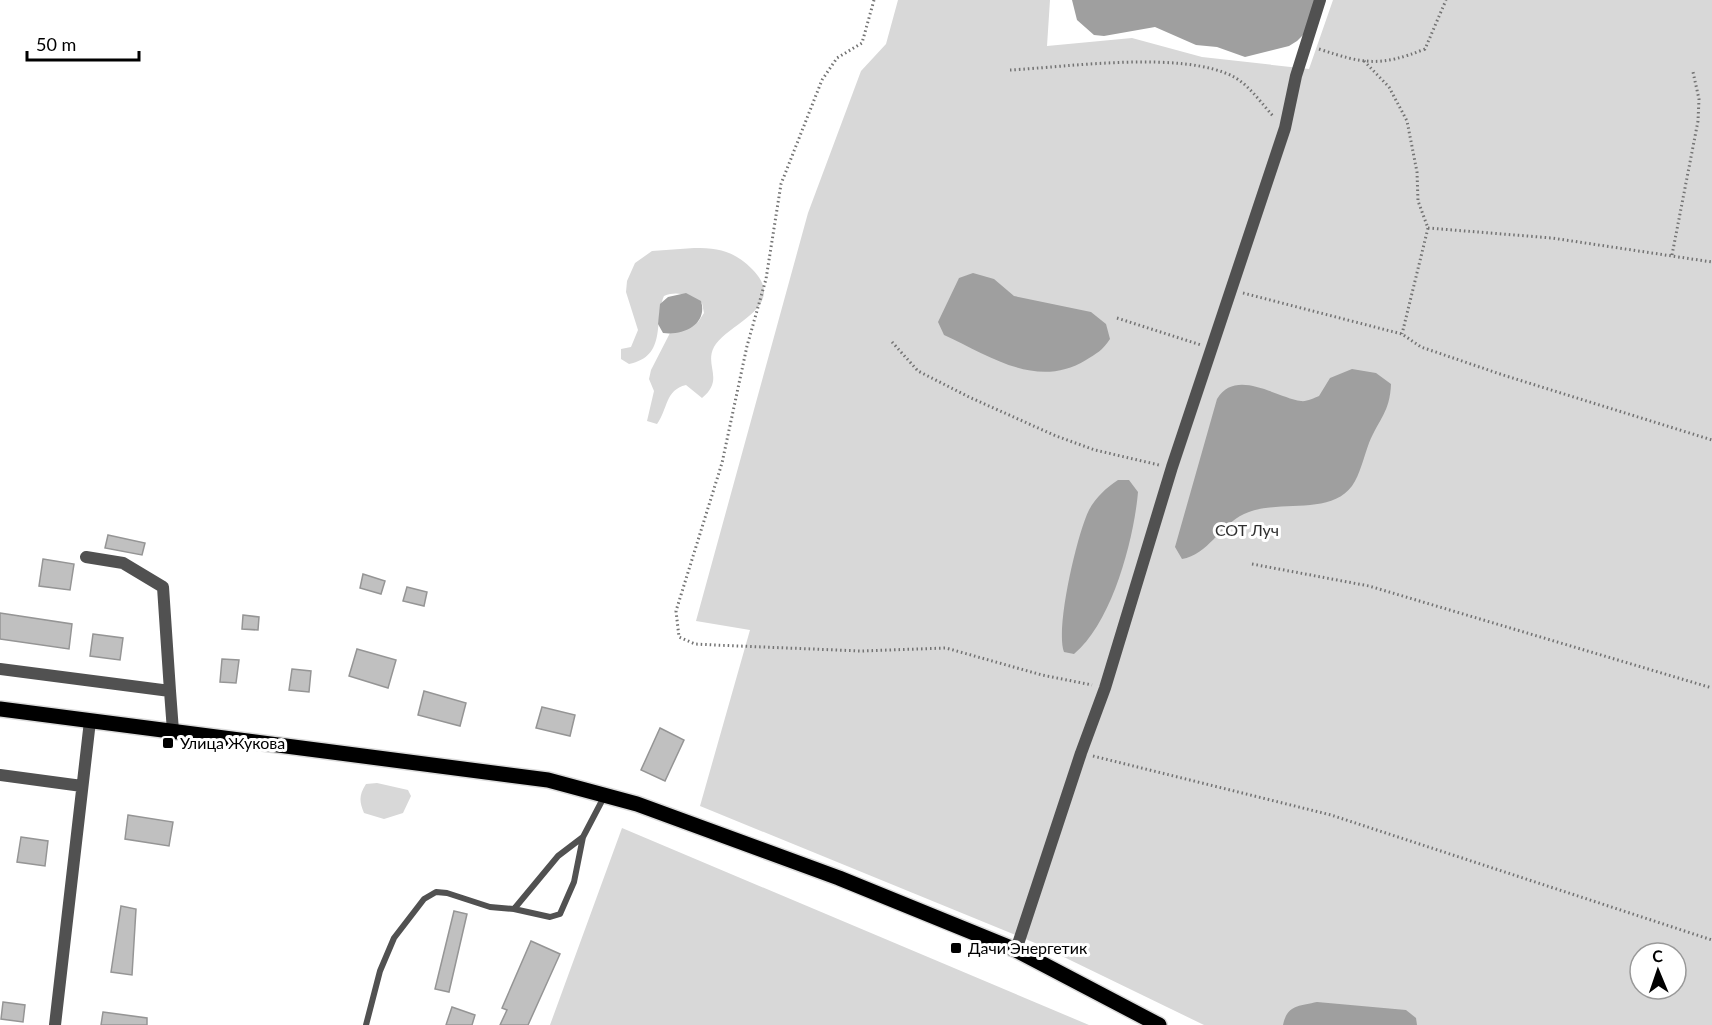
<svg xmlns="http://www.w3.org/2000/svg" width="1712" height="1025" font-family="Lato,sans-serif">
  <rect width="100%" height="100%" fill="#fff"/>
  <path fill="#d8d8d8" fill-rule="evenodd" d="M898 0H1050L1047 46 1132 38 1202 57 1309 69 1333 0H1712V1025H1204L1035 943 700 806 750 630 696 621 808 213 861 71 886 44ZM1640 953H1676V989H1640Z
    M694 248C719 248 734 251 752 269 790 307 727 323 714 347 704 366 725 379 702 398L686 385C665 390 668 409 657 424L647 421 654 391 649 379 651 370 670 333 698 322 704 313 702 303C688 296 679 290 664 296 653 321 668 356 629 364L621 359V349L631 347 638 330 626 292 627 281 635 263 652 251Z
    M377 783 408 790 411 796 403 813 384 819 364 813C359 801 359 795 366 784Z
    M622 828 1089 1025H550Z"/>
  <path fill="#9f9f9f" d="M1072 0H1315L1304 34 1297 41 1289 46 1245 57 1217 47 1196 45 1155 27 1104 36 1094 35 1077 20Z
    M973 273 994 279 1014 296 1091 312 1106 324 1110 339C1103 350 1096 354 1086 360 1037 390 990 356 944 335L938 322 959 278Z
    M686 293 701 301C708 324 684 336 663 333L658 324 660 304 668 297Z
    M1352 369 1376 373 1391 384C1390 412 1379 419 1369 443 1364 456 1360 475 1352 486 1329 517 1277 498 1244 514 1220 525 1208 555 1182 559L1175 547 1217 399C1236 368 1275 397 1301 401 1306 402 1314 398 1319 396L1330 378Z
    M1118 480H1129L1138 492C1134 539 1112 623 1074 654L1064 652C1055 629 1077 534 1089 510 1096 497 1106 488 1118 480Z
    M1317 1002 1406 1010 1416 1018 1417 1025H1283C1287 1005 1299 1006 1317 1002Z"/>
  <path fill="#c0c0c0" stroke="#959595" stroke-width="1.5" d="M108 535 145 543 142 555 105 548Z
    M43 559 74 564 70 590 39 586Z
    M363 574 385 581 381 594 360 588Z
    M407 587 427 592 424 606 403 601Z
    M0 613 72 624 69 649 0 639Z
    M243 615 259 617 258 630 242 629Z
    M93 634 123 638 120 660 90 656Z
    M357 649 396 660 388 688 349 676Z
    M222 659 239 660 236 683 220 682Z
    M292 669 311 671 309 692 289 690Z
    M424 691 466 703 460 726 418 715Z
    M542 707 575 715 570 736 536 728Z
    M660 728 684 740 665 781 641 770Z
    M128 815 173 822 169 846 125 839Z
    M21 837 48 841 45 866 17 862Z
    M121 906 136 909 132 975 111 972Z
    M454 911 467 914 449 992 435 989Z
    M531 941 560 954 528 1025H500L507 1010 502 1008Z
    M3 1002 25 1005 23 1022 1 1019Z
    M452 1007 475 1015 472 1025H446Z
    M103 1012 147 1018V1025H101Z"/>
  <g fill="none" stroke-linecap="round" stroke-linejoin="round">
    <defs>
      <path id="primary" d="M0 709 548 780 637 804 839 878 1016 950 1159 1025"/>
    </defs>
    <use href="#primary" stroke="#dbdbdb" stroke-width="18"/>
    <path stroke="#737373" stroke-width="3" stroke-dasharray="1.5 3" stroke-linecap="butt" d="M874 0 862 43 837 58 822 80 781 184 766 279 747 346 722 463 676 611 679 637 695 644 714 645 861 651 946 648 1042 675 1092 685
      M1319 49C1364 64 1380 67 1425 49L1446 0
      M1364 61 1389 87 1407 121 1417 172 1418 201 1428 228 1402 334
      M1010 70C1068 67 1184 50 1234 77 1249 85 1262 104 1273 116
      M1428 228 1552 238 1712 262
      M1672 255 1698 121 1699 99 1693 72
      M1243 293 1402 334 1421 347 1503 375 1712 440
      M1117 318 1201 345
      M892 342 918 371 969 397 1056 436 1095 450 1159 465
      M1252 564 1369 586 1712 688
      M1093 756 1331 815 1712 940"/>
    <path stroke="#515151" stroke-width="6" d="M514 909 550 917 560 914 574 882 583 837 605 795
      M366 1025 380 971 394 938 424 899 436 892 447 893 490 907 514 909 558 856 583 837"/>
    <path stroke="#515151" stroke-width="12" d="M86 557 123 563 163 587 170 691
      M0 669 170 691 173 731
      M0 775 82 786
      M1016 950 1081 753 1105 688 1172 467 1285 128 1296 76 1320 0
      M55 1025 90 721"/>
    <use href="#primary" stroke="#000" stroke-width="15"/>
  </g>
  <g fill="#000" stroke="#fff" stroke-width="2">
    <rect x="162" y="737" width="12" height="12" rx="3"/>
    <rect x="950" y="942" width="12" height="12" rx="3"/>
  </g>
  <g text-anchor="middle" stroke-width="6" stroke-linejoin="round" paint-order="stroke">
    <g font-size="16" fill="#2f2f2f" stroke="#fff">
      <text x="1247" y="536">СОТ Луч</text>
    </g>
    <g font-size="16" fill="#000" stroke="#fff" text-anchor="start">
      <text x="180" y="749">Улица Жукова</text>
      <text x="968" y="954">Дачи Энергетик</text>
    </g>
  </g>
  <g transform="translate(1658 971) rotate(358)"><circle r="28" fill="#ffffff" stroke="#999999" stroke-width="1.5"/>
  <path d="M0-4.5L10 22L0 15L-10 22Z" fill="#000000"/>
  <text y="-9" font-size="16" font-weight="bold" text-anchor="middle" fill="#000000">С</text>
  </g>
  <path d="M27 51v9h112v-9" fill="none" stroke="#000000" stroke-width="3"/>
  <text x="36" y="51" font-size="18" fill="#000000" stroke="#ffffff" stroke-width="4.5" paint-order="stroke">50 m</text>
</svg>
